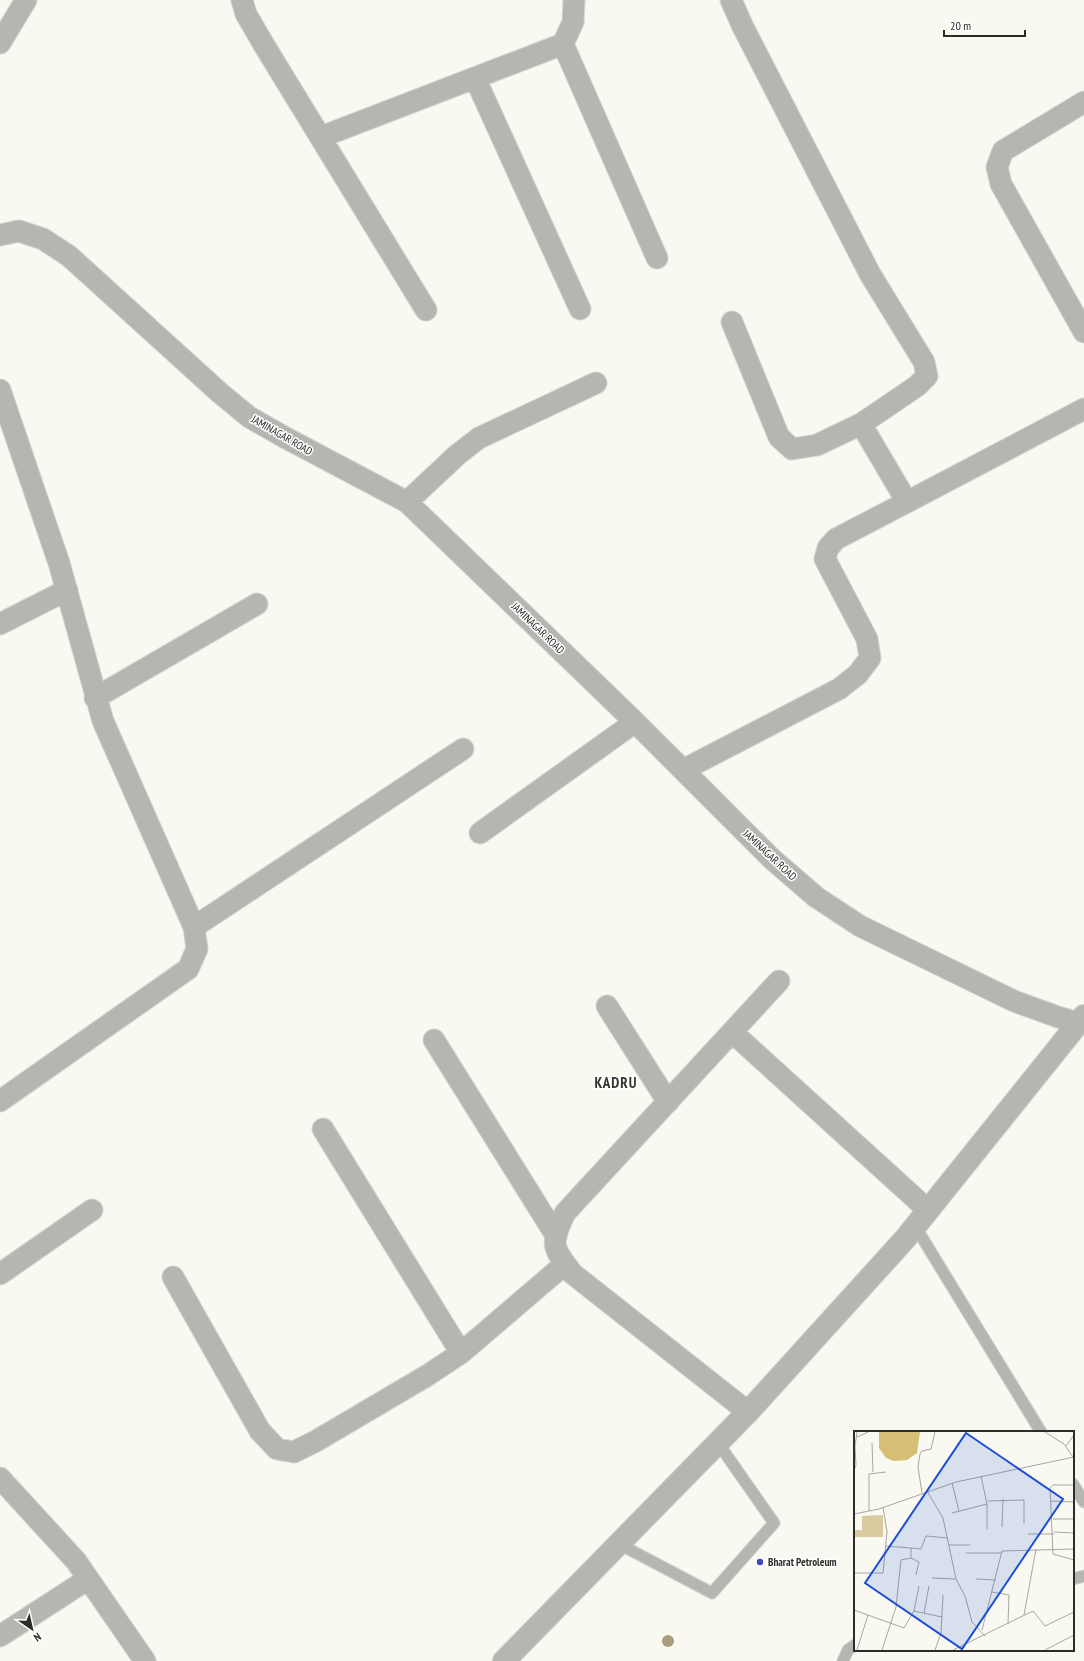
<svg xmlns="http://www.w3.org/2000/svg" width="1084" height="1661" font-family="'PT Sans Narrow',sans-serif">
  <rect width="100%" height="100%" fill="#f9f8f1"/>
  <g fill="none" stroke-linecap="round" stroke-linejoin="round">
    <defs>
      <path id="service" d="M915 1226 1041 1432
        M1073 1484 1084 1502
        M619 1544 712 1593 774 1523 718 1443
        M1073 1579 1084 1576
        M843 1661 848 1650 855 1645"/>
      <path id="minor" d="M242 0 246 14 264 45 426 310
        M731 0 743 27 870 274 924 362 927 376 917 386 861 424
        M0 43 26 0
        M563 44 573 22 574 0
        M475 78 580 309
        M1084 102 1003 151 997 167 1001 184 1084 332
        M321 137 563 44 657 258
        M0 235 19 231 43 239 69 256 220 393 249 417 286 438 407 502 635 722 772 859 816 897 860 926 1014 1001 1058 1017 1079 1023
        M732 322 779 437 792 449 817 445 861 424 907 502 1084 409
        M0 390 59 563 103 721 194 927 197 949 188 969 0 1101
        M407 502 457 455 479 438 596 383
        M0 624 67 590
        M95 698 257 604
        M683 770 839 689 858 674 870 658 867 639 825 559 828 548 836 539 907 502
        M480 833 635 722
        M194 927 463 749
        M607 1006 668 1102
        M732 1032 928 1210
        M434 1040 555 1234
        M323 1129 461 1353
        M0 1274 92 1210
        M173 1277 260 1431 277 1449 294 1452 316 1441 428 1375 461 1353 565 1264
        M748 1412 573 1274C552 1248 550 1244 565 1213L779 981
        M0 1478 76 1561 145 1661
        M0 1636 88 1579"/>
      <path id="tertiary" d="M504 1661 748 1412 905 1239 1084 1016"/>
    </defs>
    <use href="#service" stroke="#d4d3cd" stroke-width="13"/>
    <use href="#minor" stroke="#d4d3cd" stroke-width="23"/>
    <use href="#tertiary" stroke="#d4d3cd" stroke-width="24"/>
    <use href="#service" stroke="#b6b5b2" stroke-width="11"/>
    <use href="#minor" stroke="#b6b5b2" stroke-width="21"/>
    <use href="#tertiary" stroke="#b6b5b2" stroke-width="22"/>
  </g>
  <circle fill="#a89e7d" cx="668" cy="1641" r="6"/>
  <circle fill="#3d4abd" stroke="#fff" stroke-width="1.5" cx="760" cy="1562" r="4"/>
  <g text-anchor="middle" stroke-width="3" stroke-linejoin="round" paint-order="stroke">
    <g font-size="11" fill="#2c2c29" stroke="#fff">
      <text transform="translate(282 435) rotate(30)" y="4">JAMINAGAR ROAD</text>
      <text transform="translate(538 628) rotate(44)" y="4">JAMINAGAR ROAD</text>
      <text transform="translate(770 855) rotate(43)" y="4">JAMINAGAR ROAD</text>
    </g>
    <g font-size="11" font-weight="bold" fill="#2c2c29" stroke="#fff" text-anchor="start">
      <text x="768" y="1566">Bharat Petroleum</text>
    </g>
    <g font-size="15" font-weight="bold" letter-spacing="1" fill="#373531" stroke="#fff">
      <text x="616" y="1088">KADRU</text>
    </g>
  </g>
  <g transform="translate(854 1431)">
    <rect width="220" height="220" fill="#f9f8f1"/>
    <path d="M29 84V106H0V99H8V85Z" fill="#d9cb9f"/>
    <path d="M25 1H66L63 22 53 29 40 30 32 27 25 17Z" fill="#d5be76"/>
    <path fill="none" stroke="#a7a6a1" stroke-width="1" d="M191 1 210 13 219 26M3 6 14 1M18 12 19 41M212 15 220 4M0 39 2 35 1 15 3 1M98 52 105 80M73 60 89 87 102 148 111 165 118 191 131 205M68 62 64 36 66 23 68 20 77 18 81 1M134 70 170 69V92M196 70 220 71M15 80V43L32 41M98 82 133 73 127 45M0 83 25 78 102 51 220 26M199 88H220M148 96 149 68M133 98V73M200 101 220 102M174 103H200M95 114H116M31 115 57 117V127L65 131 62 144M57 117 67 118 72 105 94 107M112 122H147M220 129 199 123 196 57 199 54H220M0 142H29L33 101 29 76M78 147 102 148M122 148 142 149M65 155 60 180 88 186M138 161 155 164 154 193M0 179 50 197 60 180M70 182 75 155M170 184 182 118M128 199 148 120 220 118M3 219 14 184M28 219 42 176 47 129 57 127M81 219 87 202 89 164M99 219 179 180 191 195 220 181M191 219 220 204"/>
    <path fill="#1d4ed8" fill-opacity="0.15" stroke="#1d4ed8" stroke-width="2" d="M112 2 209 68 108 218 11 152Z"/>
    <rect width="220" height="220" fill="none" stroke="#2c2c29" stroke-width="2"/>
  </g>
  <g transform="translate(32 1629) rotate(146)" stroke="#ffffff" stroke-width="3" paint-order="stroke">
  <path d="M0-3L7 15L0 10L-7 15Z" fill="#2c2c29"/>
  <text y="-6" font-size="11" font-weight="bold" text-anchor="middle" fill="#2c2c29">N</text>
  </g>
  <path d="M944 30v6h81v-6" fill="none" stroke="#2c2c29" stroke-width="2"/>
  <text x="950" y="30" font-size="12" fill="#2c2c29" stroke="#ffffff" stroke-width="3" paint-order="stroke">20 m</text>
</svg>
